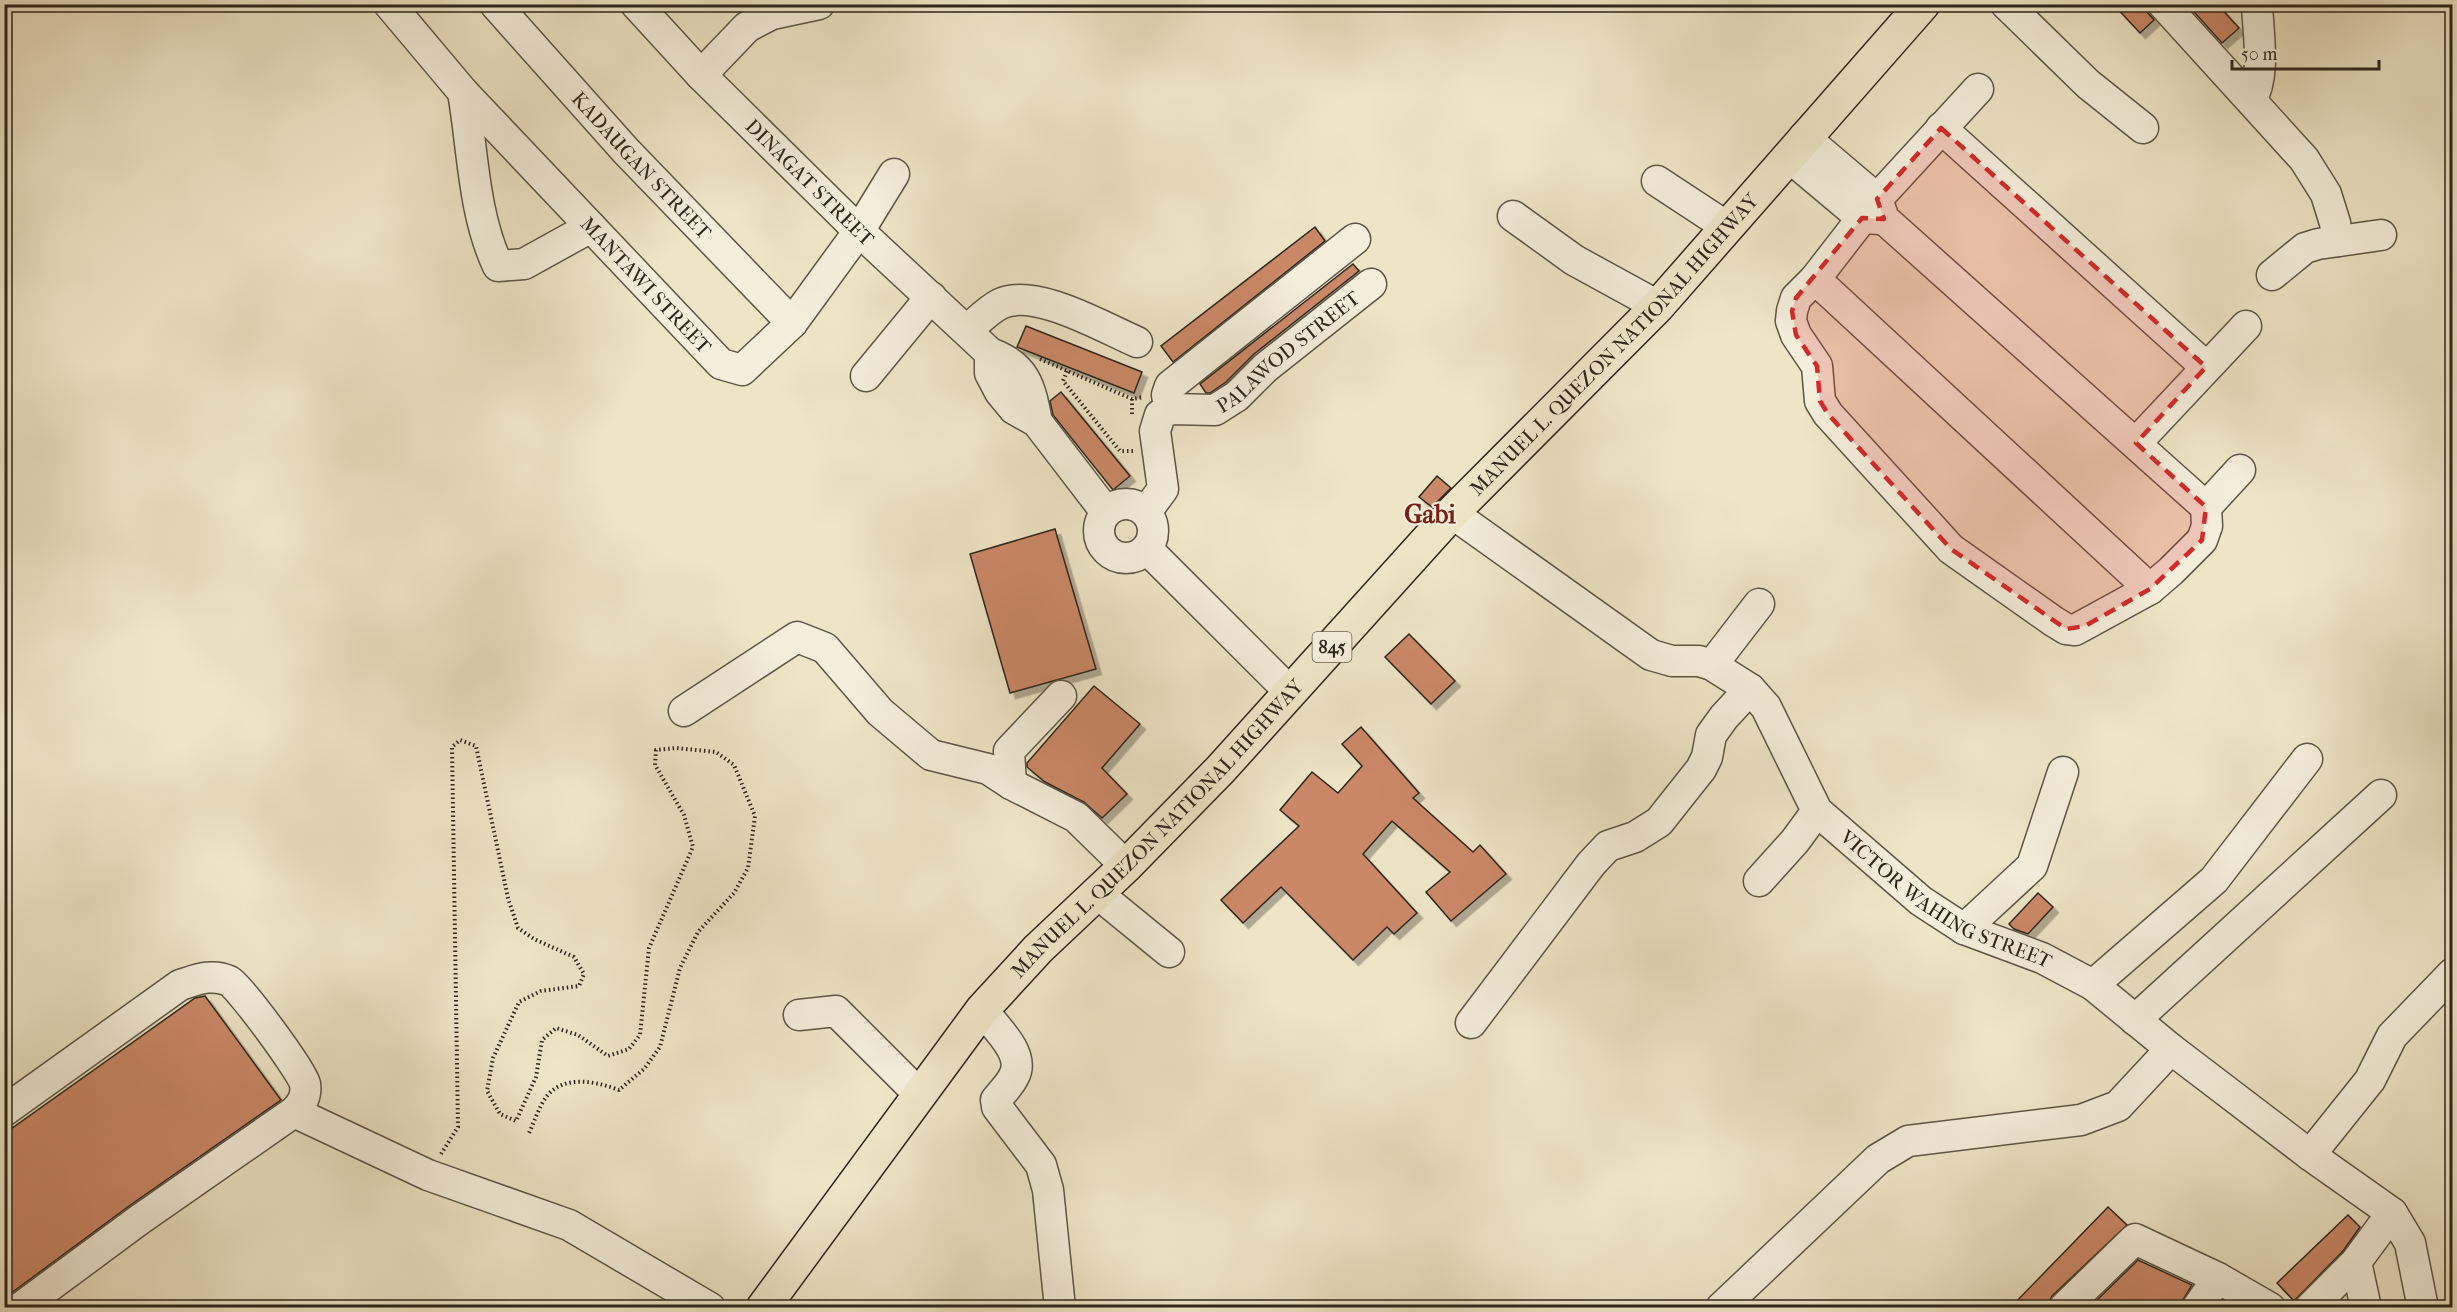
<svg xmlns="http://www.w3.org/2000/svg" width="2457" height="1312" font-family="'IM FELL French Canon',serif">
  <defs>
    <filter id="shadow"><feDropShadow dx="5.5" dy="5.5" stdDeviation="0" flood-color="#0004"/></filter>
  </defs>
  <rect width="100%" height="100%" fill="#eee5c7"/>
  <filter id="stains"><feTurbulence type="fractalNoise" baseFrequency=".00333" numOctaves="4"/><feColorMatrix values="0 0 0 0 .2 0 0 0 0 .09 0 0 0 0 .02 0 0 0 .5 -.17"/></filter>
  <radialGradient id="worn" r=".72"><stop offset=".6" stop-color="#630" stop-opacity="0"/><stop offset="1" stop-color="#630" stop-opacity=".3"/></radialGradient>
  <path fill="#cb8867" stroke="#2d261b" stroke-width="1.5" filter="url(#shadow)" d="M2113 4H2140L2154 20 2140 33Z
    M2187 4H2217L2239 28 2222 43Z
    M1315 227 1325 241 1173 362 1161 346Z
    M1353 264 1359 271 1254 354 1226 382 1210 393H1206L1200 384Z
    M1026 326 1142 372 1134 393 1017 347Z
    M1061 392 1130 476 1113 490 1053 415 1050 401Z
    M1437 476 1451 488 1432 507 1419 497Z
    M1055 529 1096 669 1010 693 970 554Z
    M1409 634 1455 681 1431 704 1385 657Z
    M1094 686 1140 724 1102 768 1127 794 1102 818 1084 802 1045 782 1027 767V763Z
    M1361 727 1419 793 1413 798 1473 852 1480 845 1506 874 1451 921 1426 892 1450 872 1392 821 1363 854 1417 913 1394 934 1387 927 1353 960 1281 887 1243 923 1221 900 1299 826 1280 810 1312 772 1338 793 1362 766 1342 744Z
    M2038 893 2053 907 2028 934 2014 929 2009 924Z
    M205 996 281 1100 129 1206 10 1294 4 1301V1134L195 998Z
    M2108 1207 2127 1225 2052 1296 2047 1308H2010Z
    M2348 1215 2360 1227 2343 1251 2294 1301 2277 1283Z
    M2138 1260 2192 1285 2178 1308H2105L2097 1300Z"/>
  <g fill="none" stroke-linecap="round" stroke-linejoin="round">
    <defs>
      <g id="minor">
        <path id="s1" d="M389 4 463 92 721 364 742 370 792 323 859 231 894 174"/>
        <path id="s2" d="M495 4 626 151 792 323"/>
        <path id="s3" d="M636 4 701 75 859 231 990 353C1026 366 1030 386 1037 422"/>
        <path d="M2006 4 2088 84 2143 128"/>
        <path d="M2163 4 2304 159 2326 194 2335 223 2338 241"/>
        <path d="M701 75 747 27 772 14 819 4"/>
        <path d="M463 92C473 150 473 213 498 266L524 264 591 227"/>
        <path d="M2251 100C2266 76 2258 33 2257 4"/>
        <path d="M1941 128 2206 367"/>
        <path d="M1804 137 1877 199 1884 219 2206 507 2207 526 2202 540 2171 571 2150 589 2075 630 2066 629 2053 621 1951 549 1828 414 1820 401 1817 366 1796 335 1791 321 1792 311 1796 298 1815 279 1877 199 1978 89"/>
        <path d="M1788 156 1862 218 1881 219"/>
        <path d="M1657 181 1727 227"/>
        <path d="M1513 216 1574 260 1658 306"/>
        <path d="M2272 275 2305 248 2318 244 2381 235"/>
        <path d="M1815 279 2150 589"/>
        <path d="M967 330C977 322 988 310 1000 304 1035 287 1104 328 1137 342"/>
        <path d="M990 353V373L1000 392 1014 409 1037 422 1106 512"/>
        <path d="M866 376 931 297"/>
        <path d="M1170 409 1167 395 1170 386 1355 239"/>
        <path d="M2136 443 2246 326"/>
        <circle cx="1126" cy="531" r="27"/>
        <path d="M2206 507 2240 470"/>
        <path id="s4" d="M1146 512 1163 489 1155 431 1160 415 1170 409 1215 410 1237 396 1265 368 1371 284"/>
        <path id="s5" d="M1452 513 1651 655 1672 661H1699L1712 665 1750 689 1766 707 1817 811 1921 901 1964 929 2042 958 2093 985 2171 1049 2310 1155 2392 1213 2410 1243 2423 1308"/>
        <path d="M1147 549 1290 692"/>
        <path d="M1712 665 1759 604"/>
        <path d="M684 711 797 637 825 648 880 712 931 755 988 769 1011 784 1076 817 1126 866"/>
        <path d="M1011 784 1009 751 1061 696"/>
        <path d="M1759 881 1795 841 1817 811"/>
        <path d="M1098 894 1169 952"/>
        <path d="M1964 929 2032 866 2063 772"/>
        <path d="M2093 985 2214 880 2307 759"/>
        <path d="M982 1010C995 1027 1026 1054 1014 1076 1010 1085 1002 1092 996 1100L997 1107 1041 1165 1048 1190 1060 1308"/>
        <path d="M799 1015 836 1011 920 1095"/>
        <path d="M2135 1020 2381 795"/>
        <path d="M1471 1023 1591 864 1608 846 1635 837 1659 822 1701 769 1707 757 1711 735 1724 717 1750 689"/>
        <path d="M4 1111 180 985C196 980 212 973 229 981 240 987 302 1071 305 1084 307 1096 302 1104 294 1112L139 1220 20 1308"/>
        <path d="M294 1112 428 1175 569 1225 710 1308"/>
        <path d="M2310 1155 2370 1080 2392 1036 2452 974"/>
        <path d="M2356 1262 2366 1308"/>
        <path d="M1721 1308 1878 1159 1908 1141 2081 1120 2118 1106 2171 1049"/>
        <path d="M2064 1308 2135 1239 2218 1278 2270 1308"/>
        <path d="M2197 1308 2218 1278"/>
        <path d="M2310 1308 2356 1262 2392 1213"/>
      </g>
      <g id="major">
        <path id="s6" d="M763 1308 982 1010 1038 949 1126 866 1220 770 1452 513 1658 306 1923 4"/>
      </g>
    </defs>
    <use href="#minor" stroke="#5d5646" stroke-width="33"/>
    <use href="#major" stroke="#2d261b" stroke-width="36"/>
    <path stroke="#2d261b" stroke-width="4" stroke-dasharray="1.5 3" stroke-linecap="butt" d="M1040 359 1132 399 1144 397
      M1067 371 1063 381 1120 451H1133
      M1132 399V416
      M441 1154 458 1127 452 747 460 740 476 746 508 898 518 928 534 939 574 957 584 974 579 986 541 991 519 1002 493 1058 487 1091 500 1114 516 1121 536 1077 542 1040 556 1028 578 1035 608 1056 629 1049 640 1035 649 948 693 847 684 815 655 765 656 750 676 748 716 752 734 765 755 816 748 868 734 893 698 932 680 968 660 1047 644 1069 619 1090C598 1082 564 1074 547 1096 539 1106 534 1123 528 1135"/>
    <use href="#minor" stroke="#f4eedb" stroke-width="30"/>
    <use href="#major" stroke="#eee5c7" stroke-width="33"/>
  </g>
  <path fill="#d62828" fill-opacity="0.2" stroke="#d62828" stroke-width="4.5" stroke-dasharray="12 8" stroke-linejoin="round" d="M1941 128 2206 367 2136 443 2206 507 2202 540 2150 589 2085 626 2066 629 1951 549 1828 414 1820 401 1817 366 1796 335 1792 311 1796 298 1862 218 1884 219 1877 199Z"/>
  <g text-anchor="middle" stroke-width="4.5" stroke-linejoin="round" paint-order="stroke">
    <rect fill="#f4eedb" stroke="#696255" stroke-width="1.5" x="1312.5" y="632" width="39" height="30" rx="4.5"/>
    <g font-size="18" font-weight="bold" fill="#2d261b">
      <text x="1332" y="653">845</text>
    </g>
    <g font-size="20" fill="#2d261b" stroke="#f4eedb">
      <text dy="7" stroke="none"><textPath href="#s2" startOffset="218">KADAUGAN STREET</textPath></text>
      <text dy="7" stroke="none"><textPath href="#s3" startOffset="249">DINAGAT STREET</textPath></text>
      <text dy="7" stroke="none"><textPath href="#s1" startOffset="381">MANTAWI STREET</textPath></text>
      <text dy="7" stroke="none"><textPath href="#s6" startOffset="1288">MANUEL L. QUEZON NATIONAL HIGHWAY</textPath></text>
      <text dy="7" stroke="none"><textPath href="#s4" startOffset="254">PALAWOD STREET</textPath></text>
      <text dy="7" stroke="none"><textPath href="#s6" startOffset="622">MANUEL L. QUEZON NATIONAL HIGHWAY</textPath></text>
      <text dy="7" stroke="none"><textPath href="#s5" startOffset="650">VICTOR WAHING STREET</textPath></text>
    </g>
    <g font-size="26" font-weight="bold" fill="#7a1f14" stroke="#f4eedb">
      <text x="1430" y="523">Gabi</text>
    </g>
  </g>
  <rect width="2457" height="1312" fill="none" stroke="#eee5c7" stroke-width="24"/>
  <rect x="6" y="6" width="2445" height="1300" fill="none" stroke="#2d261b" stroke-width="3"/>
  <rect x="12" y="12" width="2433" height="1288" fill="none" stroke="#2d261b" stroke-width="1.5"/>
  <path d="M2232 60v9h147v-9" fill="none" stroke="#2d261b" stroke-width="3"/>
  <text x="2241" y="60" font-size="18" fill="#2d261b" stroke="#f4eedb" stroke-width="4.5" paint-order="stroke">50 m</text>
  <rect width="100%" height="100%" filter="url(#stains)"/>
  <rect width="100%" height="100%" fill="url(#worn)"/>
</svg>
